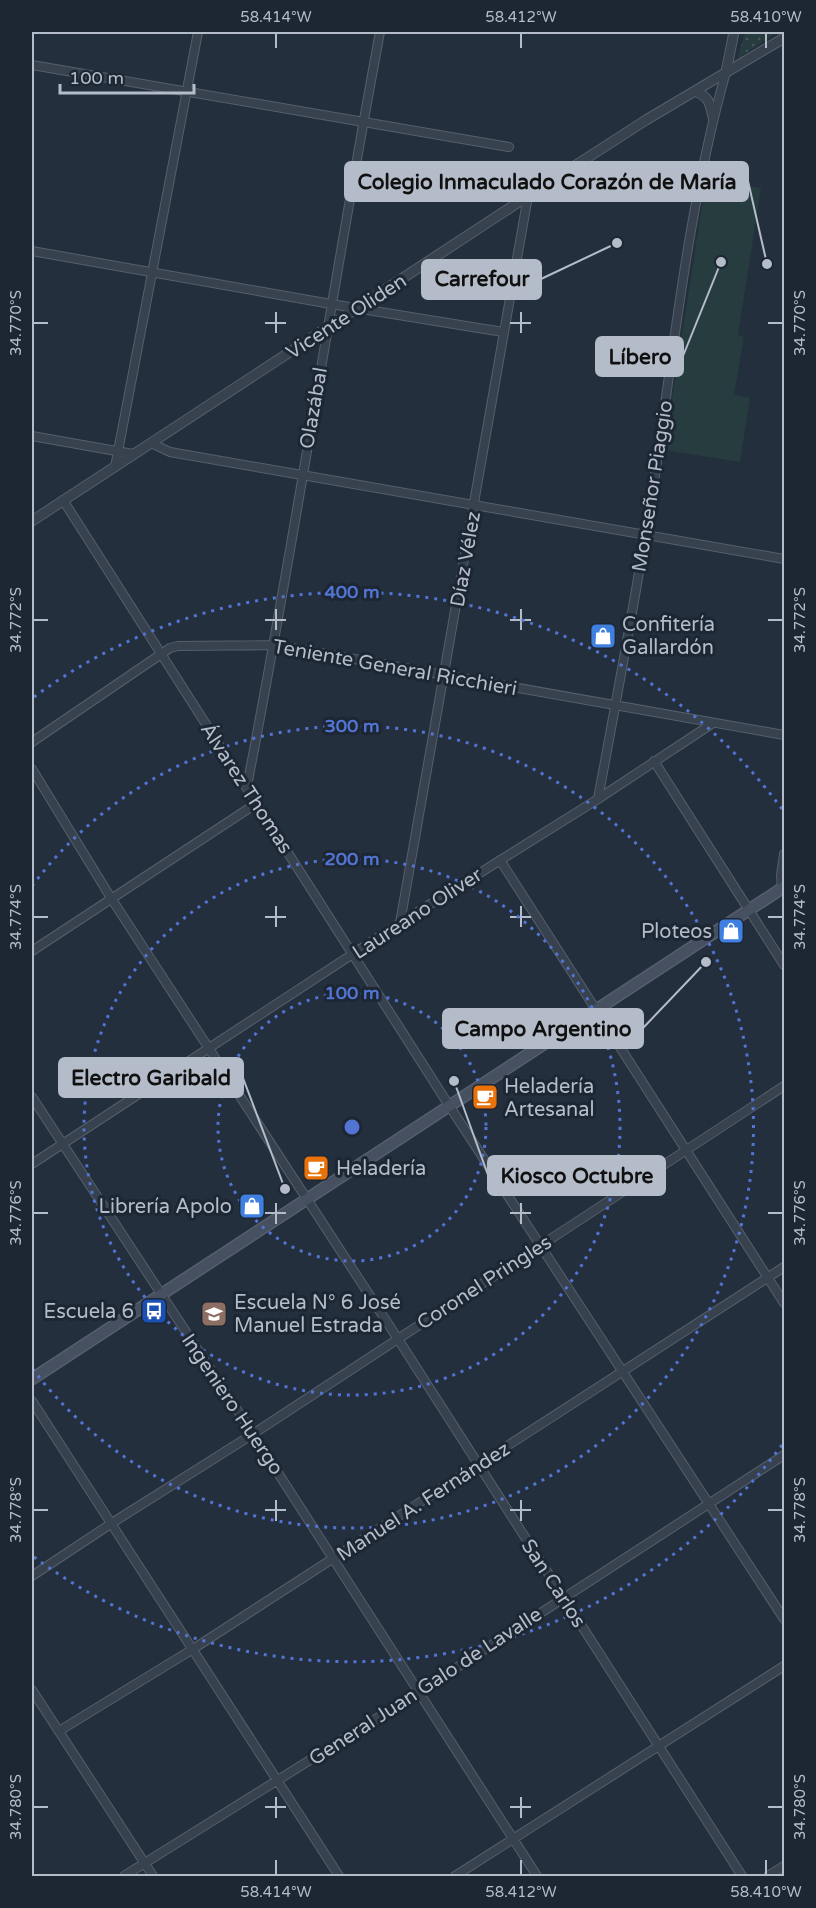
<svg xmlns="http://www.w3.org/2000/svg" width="816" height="1908" font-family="'Varela Round',sans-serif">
  <defs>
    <pattern id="park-dots" width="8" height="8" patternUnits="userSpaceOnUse" patternTransform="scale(1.5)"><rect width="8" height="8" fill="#263c3f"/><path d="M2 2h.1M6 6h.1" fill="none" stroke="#435659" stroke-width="1.8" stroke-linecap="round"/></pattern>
  </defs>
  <rect width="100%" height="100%" fill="#242f3e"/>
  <path fill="#263c3f" d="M706 180 761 188 738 335 744 337 734 395 750 398 740 462 664 450Z"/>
  <path fill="url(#park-dots)" d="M745 32H777L738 58Z"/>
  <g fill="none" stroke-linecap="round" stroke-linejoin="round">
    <defs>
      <path id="minor" d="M32 65 509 147
        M32 251 331 304 503 332
        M32 436 133 454
        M151 443 170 452 784 559
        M115 467 198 32
        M63 500 450 1107 784 1619
        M32 742 170 648 178 646 275 645 784 735
        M654 761 784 965
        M32 769 111 898 398 1339 742 1876
        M247 786C296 535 333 282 380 32
        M598 799C619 685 641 571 658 455 676 328 691 196 726 72
        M500 860 784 1303
        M782 889 781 875 784 854
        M400 923 528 196
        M32 951 257 803
        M32 1097 253 1434 537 1876
        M32 1164 400 923 598 799 713 723
        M32 1401 339 1876
        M32 1576 112 1523 253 1434 784 1086
        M32 1690 153 1876
        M59 1731 193 1649 784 1267
        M124 1876 419 1692 784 1455
        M455 1876 784 1666
        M768 1876 784 1866"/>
      <path id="tertiary" d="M726 72 734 32
        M695 91C709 97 710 103 713 117
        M32 521 528 196 646 120 784 38"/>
      <path id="secondary" d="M32 1379 784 887"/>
    </defs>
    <use href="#minor" stroke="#565f6c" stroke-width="10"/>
    <use href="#tertiary" stroke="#565f6c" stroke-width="11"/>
    <use href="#secondary" stroke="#565f6c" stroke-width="13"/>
    <use href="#minor" stroke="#38414e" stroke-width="8"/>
    <use href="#tertiary" stroke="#38414e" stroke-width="9"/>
    <use href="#secondary" stroke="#465061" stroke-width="10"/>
  </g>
  <path fill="none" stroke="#b4bcc9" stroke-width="2" d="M276 33V48M521 33V48M766 33V48M276 312V333M521 312V333M33 323H48M265 323H286M510 323H531M768 323H783M276 609V630M521 609V630M33 620H48M265 620H286M510 620H531M768 620H783M276 906V927M521 906V927M33 917H48M265 917H286M510 917H531M768 917H783M276 1203V1224M521 1203V1224M33 1213H48M265 1213H286M510 1213H531M768 1213H783M276 1500V1521M521 1500V1521M33 1510H48M265 1510H286M510 1510H531M768 1510H783M276 1797V1818M521 1797V1818M33 1807H48M265 1807H286M510 1807H531M768 1807H783M276 1860V1875M521 1860V1875M766 1860V1875"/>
  <g fill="none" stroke="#5274d3" stroke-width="3" stroke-dasharray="3 6">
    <circle cx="352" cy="1127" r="134"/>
    <circle cx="352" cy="1127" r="268"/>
    <path d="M32 886A401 401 0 1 1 32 1368"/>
    <path d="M782 1445A535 535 0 0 1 34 1557M34 697A535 535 0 0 1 782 809"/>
  </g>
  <defs>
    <symbol id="shop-square" viewBox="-11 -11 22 22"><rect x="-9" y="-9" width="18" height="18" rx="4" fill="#3f7fe0" stroke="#1d2633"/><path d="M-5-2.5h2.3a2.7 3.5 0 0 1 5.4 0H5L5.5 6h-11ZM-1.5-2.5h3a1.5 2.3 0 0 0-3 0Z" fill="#fff"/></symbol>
    <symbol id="cafe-square" viewBox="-11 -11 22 22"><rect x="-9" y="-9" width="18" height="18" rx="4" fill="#e8710a" stroke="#1d2633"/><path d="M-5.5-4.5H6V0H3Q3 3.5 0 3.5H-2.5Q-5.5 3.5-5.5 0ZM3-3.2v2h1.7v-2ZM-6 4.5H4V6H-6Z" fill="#fff"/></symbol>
    <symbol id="bus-square" viewBox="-11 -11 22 22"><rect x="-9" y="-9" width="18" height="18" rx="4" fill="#1a4fb4" stroke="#1d2633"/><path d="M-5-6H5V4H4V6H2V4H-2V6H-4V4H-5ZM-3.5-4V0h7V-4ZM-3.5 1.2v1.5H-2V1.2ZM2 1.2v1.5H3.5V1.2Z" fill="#fff"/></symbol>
    <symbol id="school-square" viewBox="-11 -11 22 22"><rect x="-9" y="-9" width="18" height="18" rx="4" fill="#8d6e63" stroke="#1d2633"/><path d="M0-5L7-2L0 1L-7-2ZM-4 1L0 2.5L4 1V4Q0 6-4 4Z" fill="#fff"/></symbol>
  </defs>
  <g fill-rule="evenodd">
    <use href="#shop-square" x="588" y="621" width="30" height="30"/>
    <use href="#shop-square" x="716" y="916" width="30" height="30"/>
    <use href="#cafe-square" x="470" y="1082" width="30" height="30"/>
    <use href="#cafe-square" x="301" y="1153" width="30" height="30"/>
    <use href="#shop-square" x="237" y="1191" width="30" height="30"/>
    <use href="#bus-square" x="139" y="1296" width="30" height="30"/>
    <use href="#school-square" x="199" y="1299" width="30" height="30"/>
  </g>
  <g text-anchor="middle" stroke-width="6" stroke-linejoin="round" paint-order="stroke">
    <g font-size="20" fill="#b4bcc9" stroke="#1d2633">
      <text transform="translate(346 316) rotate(-33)" y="7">Vicente Oliden</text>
      <text transform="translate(313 408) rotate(-80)" y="7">Olazábal</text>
      <text transform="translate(652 486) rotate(-81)" y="7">Monseñor Piaggio</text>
      <text transform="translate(465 559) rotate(-80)" y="7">Díaz Vélez</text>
      <text transform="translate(395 667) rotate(10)" y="7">Teniente General Ricchieri</text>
      <text transform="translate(247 788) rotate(57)" y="7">Álvarez Thomas</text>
      <text transform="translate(417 913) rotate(-33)" y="7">Laureano Oliver</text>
      <text transform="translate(484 1282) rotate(-33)" y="7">Coronel Pringles</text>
      <text transform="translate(233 1404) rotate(56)" y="7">Ingeniero Huergo</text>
      <text transform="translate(423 1501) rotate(-33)" y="7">Manuel A. Fernández</text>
      <text transform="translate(554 1583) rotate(57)" y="7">San Carlos</text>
      <text transform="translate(425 1686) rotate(-33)" y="7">General Juan Galo de Lavalle</text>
    </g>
    <g font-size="20" fill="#b4bcc9" stroke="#1d2633" text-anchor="start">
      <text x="622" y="631">Confitería<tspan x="622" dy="23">Gallardón</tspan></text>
      <text x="712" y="938" text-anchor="end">Ploteos</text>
      <text x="504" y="1093">Heladería<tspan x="504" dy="23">Artesanal</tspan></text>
      <text x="336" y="1175">Heladería</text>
      <text x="232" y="1213" text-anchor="end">Librería Apolo</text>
      <text x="234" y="1309">Escuela N° 6 José<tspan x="234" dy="23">Manuel Estrada</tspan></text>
      <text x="134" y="1318" text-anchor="end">Escuela 6</text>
    </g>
  </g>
  <circle cx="352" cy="1127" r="9" fill="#5274d3" stroke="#1d2633" stroke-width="3"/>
  <g font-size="18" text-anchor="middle" font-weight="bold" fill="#5274d3" stroke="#1d2633" stroke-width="6" stroke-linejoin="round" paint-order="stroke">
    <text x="352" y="598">400 m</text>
    <text x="352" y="732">300 m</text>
    <text x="352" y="865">200 m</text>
    <text x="352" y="999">100 m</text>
  </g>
  <path fill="none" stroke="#b4bcc9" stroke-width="2" d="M767 264L748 181M617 243L541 279M721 262L683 356M706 962L643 1028M285 1189L243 1078M454 1081L488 1175"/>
  <g fill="#b4bcc9" stroke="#1d2633" stroke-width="2">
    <circle cx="767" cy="264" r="6"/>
    <circle cx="617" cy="243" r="6"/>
    <circle cx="721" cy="262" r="6"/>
    <circle cx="706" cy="962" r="6"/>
    <circle cx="285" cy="1189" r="6"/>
    <circle cx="454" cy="1081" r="6"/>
  </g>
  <g fill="#b4bcc9" stroke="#b4bcc9" stroke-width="2">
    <rect x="345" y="162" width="403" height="39" rx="6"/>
    <rect x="422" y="260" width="119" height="39" rx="6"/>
    <rect x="596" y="337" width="87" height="39" rx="6"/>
    <rect x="443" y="1009" width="200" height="39" rx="6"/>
    <rect x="59" y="1058" width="184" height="39" rx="6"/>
    <rect x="488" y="1156" width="177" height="39" rx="6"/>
  </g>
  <g font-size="21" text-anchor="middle" font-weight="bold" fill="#111">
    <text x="547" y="189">Colegio Inmaculado Corazón de María</text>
    <text x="482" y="286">Carrefour</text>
    <text x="640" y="364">Líbero</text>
    <text x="543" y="1036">Campo Argentino</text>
    <text x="151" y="1085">Electro Garibald</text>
    <text x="577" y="1183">Kiosco Octubre</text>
  </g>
  <rect width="816" height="1908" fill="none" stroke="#1d2633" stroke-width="66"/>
  <path d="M60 84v9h134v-9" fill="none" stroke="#b4bcc9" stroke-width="3"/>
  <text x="69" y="84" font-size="18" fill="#b4bcc9" stroke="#1d2633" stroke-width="4.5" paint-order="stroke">100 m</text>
  <rect x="33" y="33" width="750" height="1842" fill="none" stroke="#b4bcc9" stroke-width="2"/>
  <g font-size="15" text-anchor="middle" fill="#b4bcc9">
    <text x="276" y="22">58.414°W</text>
    <text x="521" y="22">58.412°W</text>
    <text x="766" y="22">58.410°W</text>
    <text transform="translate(16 323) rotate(-90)" y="5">34.770°S</text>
    <text transform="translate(800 323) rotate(-90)" y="5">34.770°S</text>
    <text transform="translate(16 620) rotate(-90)" y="5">34.772°S</text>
    <text transform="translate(800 620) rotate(-90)" y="5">34.772°S</text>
    <text transform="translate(16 917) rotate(-90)" y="5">34.774°S</text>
    <text transform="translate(800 917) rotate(-90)" y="5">34.774°S</text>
    <text transform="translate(16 1213) rotate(-90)" y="5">34.776°S</text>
    <text transform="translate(800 1213) rotate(-90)" y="5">34.776°S</text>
    <text transform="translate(16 1510) rotate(-90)" y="5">34.778°S</text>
    <text transform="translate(800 1510) rotate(-90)" y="5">34.778°S</text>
    <text transform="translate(16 1807) rotate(-90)" y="5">34.780°S</text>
    <text transform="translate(800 1807) rotate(-90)" y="5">34.780°S</text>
    <text x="276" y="1897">58.414°W</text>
    <text x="521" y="1897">58.412°W</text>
    <text x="766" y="1897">58.410°W</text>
  </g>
</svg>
